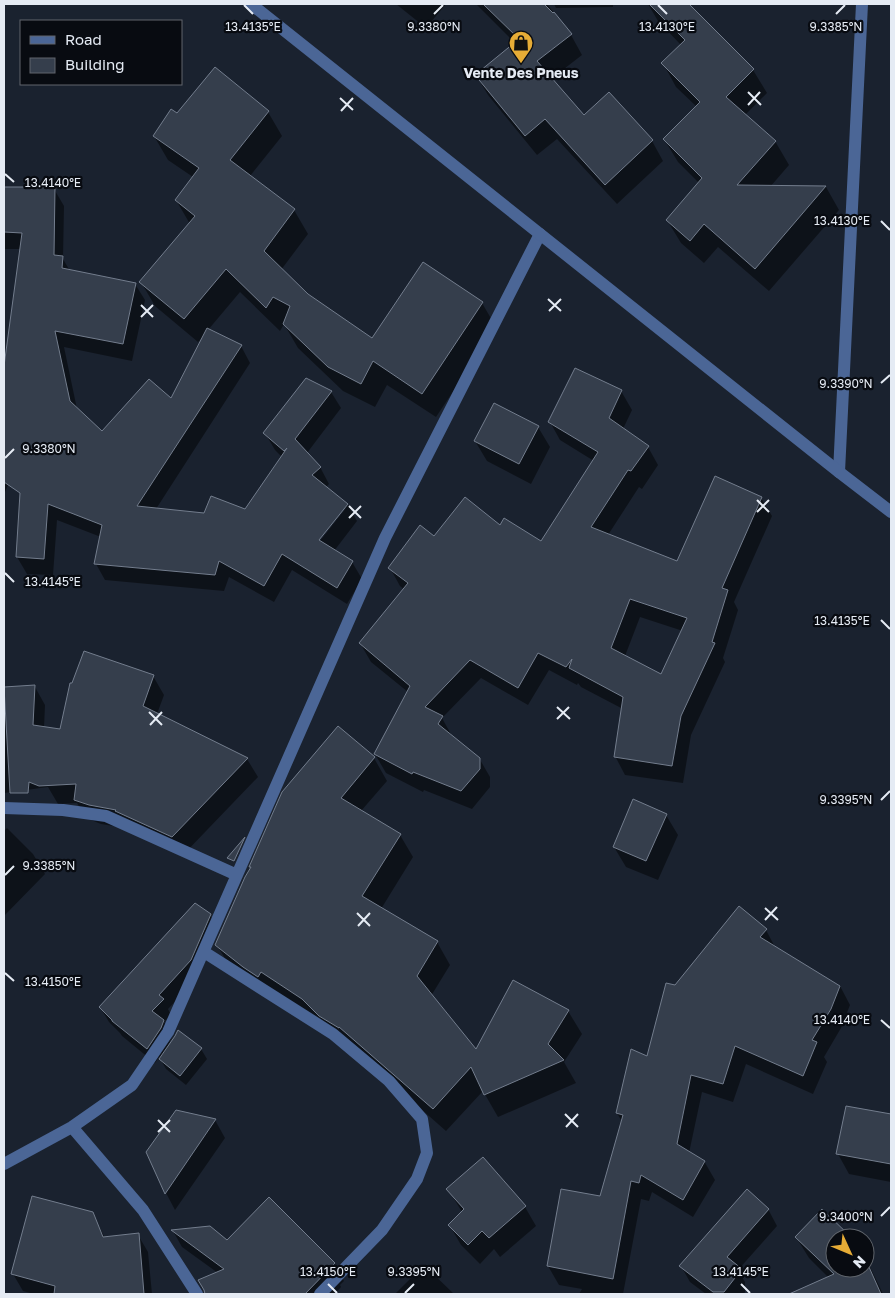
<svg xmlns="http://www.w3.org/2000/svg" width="895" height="1298" font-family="'Golos Text',sans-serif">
  <rect width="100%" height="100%" fill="#1a222f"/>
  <path fill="#0007" fill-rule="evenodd" d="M396 4H446L426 28Z
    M476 4H547L571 35 582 55 551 79 584 117 609 94 652 141 663 161 617 204 557 139 537 155 488 95 476 75 516 44Z
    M554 4H613V7L556 8Z
    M648 4H687L753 70 767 93 745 115 775 141 789 165 770 187H826L839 210 769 291 718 247 704 263 681 243 667 220 699 183 678 162 664 139 697 107 676 87 663 63 681 45 658 21Z
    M215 69 268 112 282 136 250 176 294 210 308 234 281 270 307 295 373 340 482 303 496 327 436 417 387 385 375 407 343 391 298 348 284 324 280 331 240 292 208 330 241 346 250 363 156 509 205 514 245 511 282 457 275 450 265 433 331 392 341 408 307 453 320 467 329 484 326 487 348 505 357 521 334 551 352 562 362 579 347 604 292 570 274 602 229 577 224 591 105 580 96 564 101 537 57 520 53 575 27 574 17 557 24 450 5 492 4 491V375L21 249H4V188L54 189 64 206 63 259 70 271 135 284 145 300 132 361 64 347 77 409 102 433 171 400 203 338H202L198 342 155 306 141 282 190 224 176 200 193 177 168 160 154 136 178 115ZM343 508H346L316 546 314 544Z
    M621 391 632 410 623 429 648 447 658 465 642 489 639 487 608 535 678 562 761 498 772 516 734 602 738 610 723 658 725 662 691 735 683 783 625 775 615 756 623 709 581 687 578 683 577 685 549 670 528 705 481 678 442 718 452 736V737L479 758 490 777V787L472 809 424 790 423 792 386 773 375 754 408 692 371 662 360 643 405 590 400 586 390 568 434 537 500 527 542 542 594 461 560 440 550 422ZM640 617 683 631 662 676 625 656Z
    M495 404 538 427 550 447 531 484 487 461 475 441Z
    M153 676 164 695 157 714 247 759 258 777 183 855 126 828 101 824 86 818 77 803 58 804 48 787 4 793V689L35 687 45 705 44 728 61 730Z
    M374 758 387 781 361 811 400 835 413 857 381 909 437 942 450 965 431 996 476 1051 514 982 568 1011 582 1034 564 1062 576 1083 498 1117 483 1091 446 1131 353 1049 230 967 217 945 252 868 251 867Z
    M666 815 678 835 658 880 626 867 614 847Z
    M7 828 33 854 45 874 4 916V831Z
    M210 915 219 930 199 976 168 1009 171 1015 164 1022 172 1036 167 1048 201 1049 207 1059 186 1085 166 1069 159 1057 155 1063 122 1036 120 1033 109 1022 100 1007Z
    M766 930 776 949 840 986 850 1005 841 1028 824 1057 827 1062 813 1094 746 1064 733 1102 702 1092 689 1153 704 1161 715 1180 693 1217 652 1192 649 1201 641 1199 623 1294H579L582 1289 559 1285 548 1266 601 1197 622 1122 617 1113 647 1058 675 986Z
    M847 1107 891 1116V1182L849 1174 838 1154Z
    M176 1111 215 1120 225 1138 175 1210 166 1193 147 1152Z
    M483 1159 525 1207 536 1226 500 1257 494 1249 480 1264 461 1245 450 1226 462 1212 448 1189Z
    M768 1209 777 1226 738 1270 745 1282V1292L744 1294H706L690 1282 681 1266Z
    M822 1211 850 1238H835V1268H865V1258L871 1269 883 1294H804L802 1290 829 1278 809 1258 796 1237Z
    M92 1213 105 1238 138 1235 148 1252 152 1294H34L23 1291 13 1274Z
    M173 1231 334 1264 344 1281 340 1285 341 1287 335 1294H206L218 1273 182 1247Z
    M424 1265 454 1294H395Z"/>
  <path fill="#353e4c" stroke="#737d8d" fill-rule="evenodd" d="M483 4H544L553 13 554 12 572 34 537 61 584 115 609 92 653 140 605 185 545 119 525 136 475 75 519 39Z
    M649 4H689L754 69 726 97 776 141 737 185 826 186 755 269 704 224 690 241 666 220 702 178 663 139 700 102 661 63 685 40Z
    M215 67 269 111 230 160 295 209 264 251 308 294 372 338 423 262 483 302 422 394 373 361 361 384 328 367 283 324 290 306 273 297 266 308 226 269 184 319 139 282 195 216 175 200 199 168 153 136 171 109 177 113Z
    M4 187H55L54 255 63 256 62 268 136 283 123 344 55 331 70 401 102 431 149 379 171 398 207 328 242 345 137 506 204 513 211 496 245 509 287 448 284 451 263 433 306 378 332 391 295 439 321 467 312 475 348 504 319 540 353 561 337 588 282 554 264 586 219 561 215 575 94 564 102 525 48 504 44 559 16 557 20 493 4 482V366L22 233 4 232Z
    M575 368 622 390 609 418 649 446 631 471 628 470 591 527 677 561 715 476 762 497 722 588 728 590 712 642 715 643 681 716 672 766 614 757 623 697 569 668 572 659 566 667 538 653 518 688 470 660 425 707 443 716 438 724 480 758V769L461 791 413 772 412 774 374 754 410 686 359 643 408 583 388 568 420 525 434 536 465 497 500 525 504 518 541 541 598 452 548 422ZM630 599 687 618 661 674 611 648Z
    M494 403 539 426 519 464 474 441Z
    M84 651 154 675 143 706 248 758 172 837 115 811 116 810 89 805 74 800 76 784 39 786 29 782 28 793H10L4 687 35 685 33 725 60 729 70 683H72Z
    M338 726 375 757 341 798 401 834 362 896 438 941 417 976 476 1049 513 980 569 1010 548 1044 564 1060 484 1095 471 1067 433 1109 339 1027V1028L319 1016 302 999 261 972 258 977 243 967 215 945 245 877 251 867H249L282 792Z
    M633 799 667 814 646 861 613 847Z
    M245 837 234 861 227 858Z
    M195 903 211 914 191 960 159 995 164 999 152 1011 164 1020 161 1028 147 1049 112 1021V1020L99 1007Z
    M739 906 767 929 760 937 840 986 831 1009 812 1040 817 1042 803 1076 735 1046 723 1084 691 1075 677 1144 705 1161 683 1200 641 1175 639 1183 631 1181 613 1279 547 1266 561 1189 600 1196 623 1115 616 1113 631 1049 647 1056 666 983 675 985Z
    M178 1030 202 1048 180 1076 159 1059 175 1036Z
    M846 1106 891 1114V1164L836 1154Z
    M176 1110 216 1119 165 1194 146 1152Z
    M483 1157 526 1206 489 1238 482 1231 468 1245 448 1225 464 1209 446 1189Z
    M747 1189 769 1209 727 1257 742 1269 724 1292H713L679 1266Z
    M32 1196 93 1212 103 1237 139 1233 144 1294H54L55 1286 11 1274Z
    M269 1197 335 1263 305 1294H205L204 1290 198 1280 224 1269 171 1230 210 1226 227 1240Z
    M822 1209 852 1238H835V1268H865V1258L881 1294H789L834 1274 795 1237Z"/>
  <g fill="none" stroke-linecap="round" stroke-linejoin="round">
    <path stroke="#4b6696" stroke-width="12" d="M839 472 862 4
      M4 808 63 810 106 816 237 875
      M204 952 333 1034 389 1081 422 1119 427 1153 417 1179 382 1230 320 1294
      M72 1127 143 1210 197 1294
      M4 1164 72 1127 132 1085 168 1032 385 538 540 234"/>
    <path stroke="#4b6696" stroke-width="12" d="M251 4 839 472 891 512"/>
  </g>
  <path fill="none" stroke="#e5ebf4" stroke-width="2" d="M244 5 253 14M658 5 667 14M434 14 443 5M836 14 845 5M748 92 761 105M340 98 353 110M748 105 760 92M341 111 353 98M5 174 14 182M881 221 890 230M548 299 561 311M141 305 153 317M549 311 561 299M141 317 153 305M881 383 890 375M5 458 14 449M757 500 769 512M349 506 361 518M757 512 769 500M349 518 361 506M5 573 14 582M881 620 890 629M557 707 570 719M149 712 162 725M557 719 569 707M150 725 162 712M881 800 890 791M5 875 14 866M765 908 778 920M357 913 370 926M765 920 777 907M358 926 370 913M5 973 14 981M881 1020 890 1028M565 1114 578 1127M158 1120 170 1132M566 1127 578 1114M158 1132 170 1120M881 1216 890 1207M328 1284 337 1293M741 1284 750 1293M405 1293 414 1284"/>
  <defs>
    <symbol id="shop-pin" viewBox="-11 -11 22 30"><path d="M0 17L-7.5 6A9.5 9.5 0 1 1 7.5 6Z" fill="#e6ac36" stroke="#080b11"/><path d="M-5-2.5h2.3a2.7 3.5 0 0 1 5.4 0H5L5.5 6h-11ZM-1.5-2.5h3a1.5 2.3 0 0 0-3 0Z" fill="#111"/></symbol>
  </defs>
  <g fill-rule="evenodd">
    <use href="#shop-pin" x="507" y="29" width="28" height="38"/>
  </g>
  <g text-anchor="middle" stroke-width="4.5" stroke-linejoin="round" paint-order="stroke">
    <g font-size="14" font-weight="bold" fill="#e5ebf4" stroke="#080b11">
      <text x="521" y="78">Vente Des Pneus</text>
    </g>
  </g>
  <g font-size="12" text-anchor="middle" fill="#e5ebf4" stroke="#080b11" stroke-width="4.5" stroke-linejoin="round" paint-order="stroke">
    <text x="253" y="31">13.4135°E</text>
    <text x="667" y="31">13.4130°E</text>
    <text x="434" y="31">9.3380°N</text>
    <text x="836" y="31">9.3385°N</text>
    <text x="53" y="187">13.4140°E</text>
    <text x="842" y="225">13.4130°E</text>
    <text x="846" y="388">9.3390°N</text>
    <text x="49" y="453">9.3380°N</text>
    <text x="53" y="586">13.4145°E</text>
    <text x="842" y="625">13.4135°E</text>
    <text x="846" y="804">9.3395°N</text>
    <text x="49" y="870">9.3385°N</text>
    <text x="53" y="986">13.4150°E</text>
    <text x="842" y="1024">13.4140°E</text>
    <text x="846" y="1221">9.3400°N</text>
    <text x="414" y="1276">9.3395°N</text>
    <text x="328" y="1276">13.4150°E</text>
    <text x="741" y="1276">13.4145°E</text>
  </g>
  <rect width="895" height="1298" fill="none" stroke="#e5ebf4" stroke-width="10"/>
  <rect x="20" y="20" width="162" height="65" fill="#080b11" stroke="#60656c"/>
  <rect x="30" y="36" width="25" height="8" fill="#4b6696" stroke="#60656c"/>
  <text x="65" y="45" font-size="15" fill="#e5ebf4">Road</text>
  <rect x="30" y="58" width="25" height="15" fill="#353e4c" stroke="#60656c"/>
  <text x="65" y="70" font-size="15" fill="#e5ebf4">Building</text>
  <g transform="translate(850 1253) rotate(134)"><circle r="24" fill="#080b11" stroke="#60656c"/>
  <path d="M0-4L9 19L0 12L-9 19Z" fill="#e6ac36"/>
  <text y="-8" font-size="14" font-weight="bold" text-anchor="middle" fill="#e5ebf4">N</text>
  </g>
</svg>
